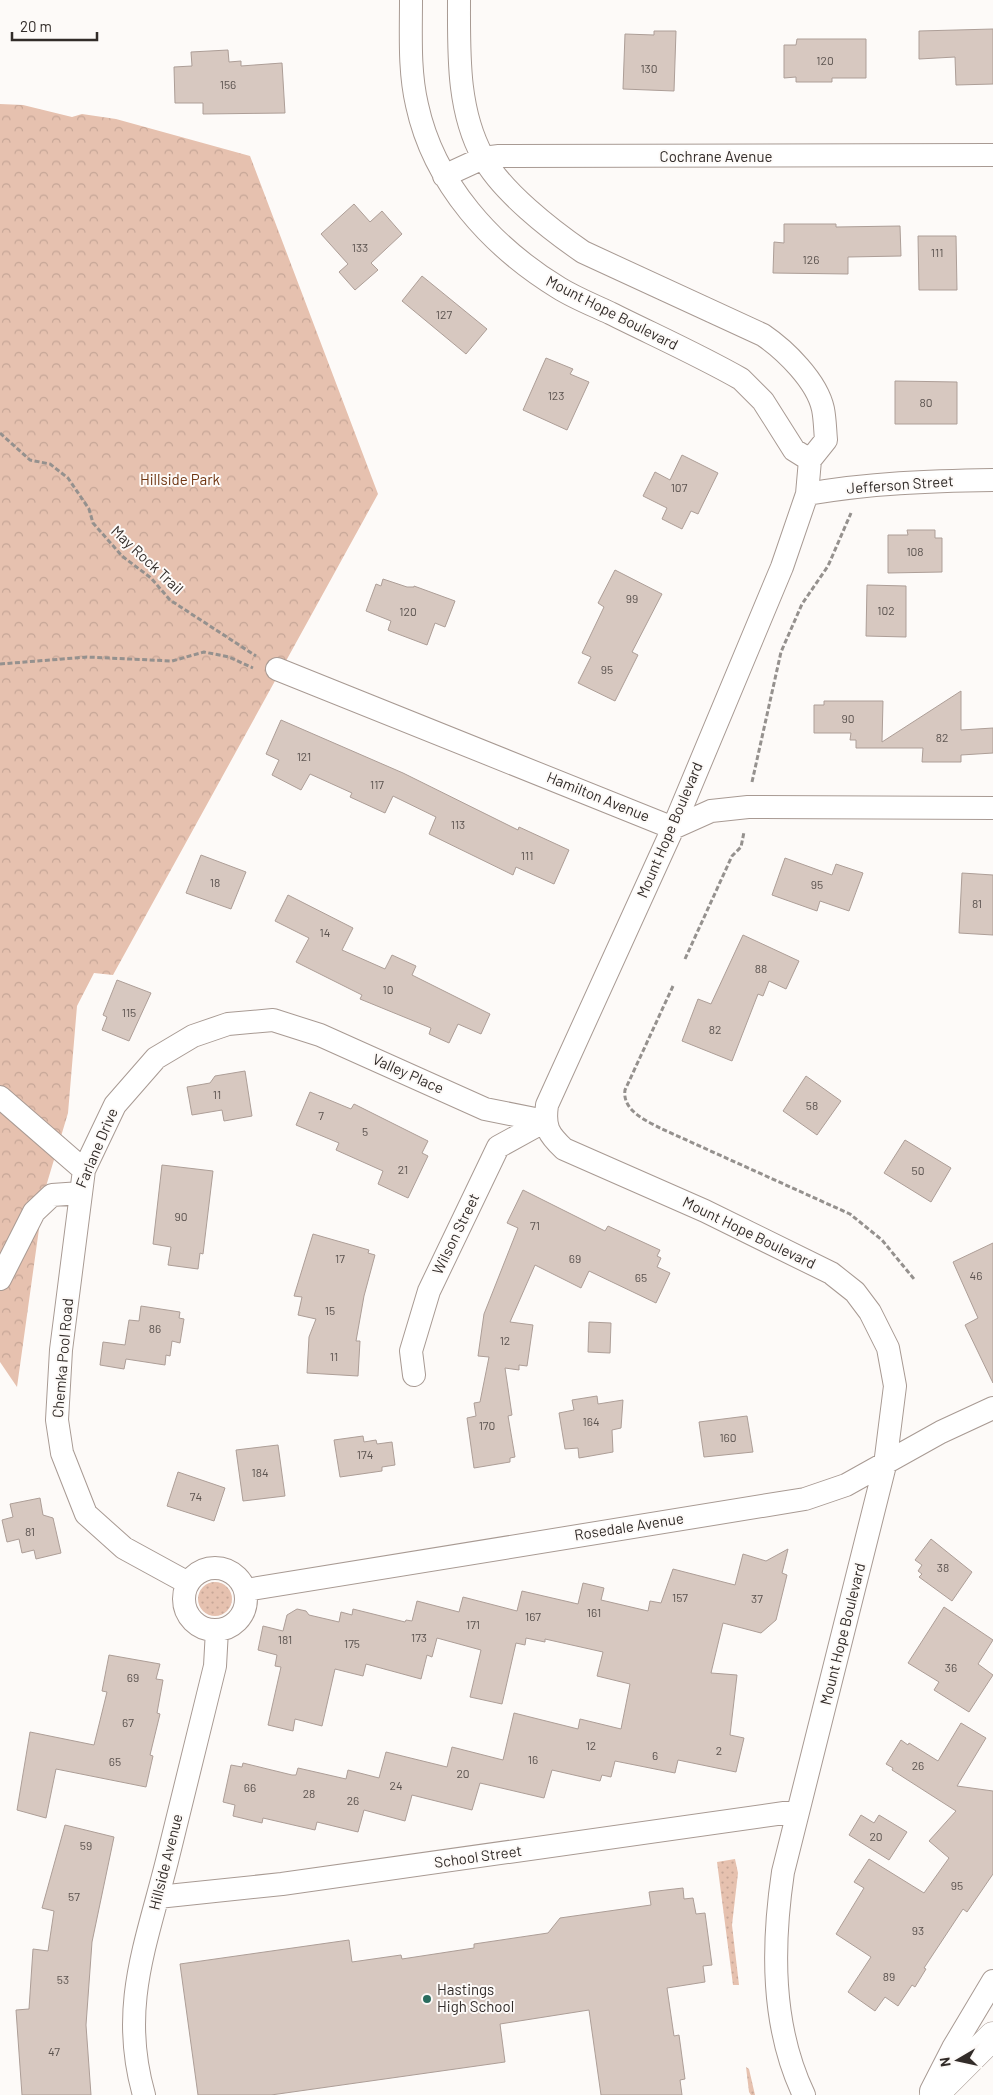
<svg xmlns="http://www.w3.org/2000/svg" width="993" height="2095" font-family="Barlow,sans-serif">
  <defs>
    <pattern id="grass-dots" width="8" height="8" patternUnits="userSpaceOnUse" patternTransform="scale(1.25)"><rect width="8" height="8" fill="#e6c1af"/><path d="M2 2h.1M6 6h.1" fill="none" stroke="#c6a697" stroke-width="1.8" stroke-linecap="round"/></pattern>
    <pattern id="park-crowns" width="20" height="18" patternUnits="userSpaceOnUse" patternTransform="scale(1.25)"><rect width="20" height="18" fill="#e6c1af"/><path d="M2 6a3 3 0 1 1 6 0M12 15a3 3 0 1 1 6 0" fill="none" stroke="#c6a697"/></pattern>
  </defs>
  <rect width="100%" height="100%" fill="#fdfaf8"/>
  <path fill="url(#grass-dots)" d="M198 1599a17 17 0 1 1 34 0a17 17 0 1 1-34 0Z
    M735 1859 738 1873 732 1925 739 1985H733L717 1862Z
    M746 2067 749 2069 755 2095H751L749 2092Z"/>
  <path fill="url(#park-crowns)" d="M0 104 23 105 72 117 82 114 116 119 250 156 378 494 113 975 94 973 77 1006 68 1113 44 1193 17 1387 0 1362Z"/>
  <path fill="#d7c8c0" stroke="#ad9e97" d="M993 29V84L956 85 955 57 919 59V31Z
    M654 31H676L674 91 623 89 625 34 654 35Z
    M797 39H866V78H832V82H796V77L784 78V45H796Z
    M228 50 229 62 241 61V66L282 63 285 113 203 114V103H175L174 67 192 66 191 52Z
    M354 204 370 222 382 211 402 234 371 263 378 270 355 290 339 272 348 264 321 234Z
    M784 224H836V227L900 226 901 256 848 257V274L773 273 774 242 784 243Z
    M918 236H956L957 290H919Z
    M422 276 487 329 466 354 402 301Z
    M546 358 573 369 570 374 589 382 567 430 523 410Z
    M895 381 957 382V424H895Z
    M682 455 718 473 698 514 691 511 682 529 662 519 667 508 643 496 655 472 670 480Z
    M907 530H935V538H942V572L888 573V535H908Z
    M615 570 662 594 632 652 638 655 615 701 578 683 591 657 582 653 604 607 598 603Z
    M383 579 407 587H414V586L455 601 445 627 435 623 427 645 390 631 388 630 391 621 366 611 376 584 381 586Z
    M867 585 906 586V637L866 636Z
    M961 691V730L993 728V753L961 755V762H922L923 748H856V740H850L851 733H814V705H824V701H883L882 742Z
    M281 720 403 773 518 830 519 827 569 850 554 884 516 867 513 875 429 834 436 817 393 796 385 813 350 797 352 793 310 774 301 790 272 775 279 760 266 754Z
    M201 855 246 872 231 909 186 893Z
    M785 858 832 875 836 864 863 873 849 911 820 901 817 911 772 895Z
    M962 873 993 875V935L959 933Z
    M288 895 353 928 342 950 385 969 392 955 416 966 412 975 490 1014 481 1034 458 1024 449 1043 429 1034 431 1028 360 999 362 995 296 962 309 938 275 921Z
    M743 935 799 961 786 989 769 981 763 996 758 994 732 1061 682 1041 698 999 711 1004Z
    M117 980 151 993 129 1041 102 1030 107 1017 103 1015Z
    M245 1071 252 1116 224 1121 222 1110 192 1115 187 1087 210 1083 215 1076Z
    M806 1076 841 1101 817 1135 783 1111Z
    M310 1092 351 1109 354 1104 428 1141 422 1153 428 1156 408 1198 378 1184 383 1171 336 1150 339 1143 296 1125Z
    M905 1140 951 1168 931 1202 884 1173Z
    M162 1165 213 1171 203 1254 200 1253 198 1269 168 1265 171 1247 153 1244Z
    M523 1190 605 1231 608 1226 660 1250 657 1256 661 1258 657 1267 670 1273 656 1303 589 1271 581 1288 535 1265 510 1322 533 1325 527 1366 519 1365V1370L505 1368 512 1415 508 1416 515 1457 510 1458V1462L474 1468 467 1418 476 1416 474 1403 480 1402 489 1357 478 1356 484 1314 518 1228 507 1223Z
    M313 1234 369 1250 368 1253 375 1255 364 1296 356 1341H360L358 1376 307 1373 309 1337 316 1319 298 1315 302 1297 294 1296Z
    M993 1243V1383L965 1325 978 1318 953 1262Z
    M141 1306 180 1312 179 1318 184 1319 180 1343 172 1341 170 1356 166 1355 165 1365 126 1359 124 1369 100 1365 103 1342 125 1345 129 1320 139 1321Z
    M589 1322 611 1323 610 1353 588 1352Z
    M597 1396 598 1404 623 1400 621 1428 612 1430 613 1452 579 1458 578 1448 565 1449 559 1413 574 1410 572 1400Z
    M747 1416 753 1452 704 1457 699 1422Z
    M363 1436 364 1442 376 1440 377 1444 392 1442 395 1465 382 1467V1471L340 1477 334 1440Z
    M278 1445 285 1496 243 1501 236 1450Z
    M178 1472 225 1488 214 1521 167 1506Z
    M40 1498 43 1515 53 1518 61 1553 36 1559 34 1550 22 1553 19 1539 7 1542 2 1520 13 1517 10 1504Z
    M931 1539 972 1572 952 1601 919 1577 922 1574 918 1571 922 1565 915 1560Z
    M788 1549 782 1573 787 1575 776 1620 761 1633 723 1623 711 1673 737 1675 730 1735 744 1738 736 1772 678 1760 675 1773 615 1761 611 1777 602 1775 600 1781 552 1770 544 1798 480 1783 472 1810 412 1795 405 1821 364 1810 358 1832 317 1822 315 1830 263 1818 262 1823 233 1816 235 1805 223 1802 231 1765 242 1767 243 1763 292 1775H296L298 1768 346 1779 348 1770 379 1778 386 1752 447 1767 452 1747 503 1760 514 1713 578 1729 580 1719 621 1729 630 1684 597 1676 603 1652 545 1639V1642L526 1638 525 1645 516 1643 502 1704 470 1697 481 1650 437 1638 432 1657 427 1655 421 1679 366 1664 363 1676 335 1669 322 1726 295 1719 293 1731 268 1725 281 1667 275 1666 277 1655 258 1650 263 1626 283 1631 287 1615 297 1609 306 1611 309 1615 339 1622 341 1612 352 1615 353 1609 405 1622 406 1620 412 1621 417 1601 459 1612 463 1597 517 1611 522 1591 578 1604 583 1583 604 1588 601 1600 648 1611 650 1601 661 1603 673 1569 735 1585 743 1554 766 1561Z
    M944 1607 993 1640 978 1664 993 1675 969 1712 934 1690 939 1682 908 1663Z
    M109 1655 160 1664 156 1679 163 1680 157 1713 160 1714 150 1755 153 1756 146 1787 56 1769 46 1818 17 1810 30 1732 94 1745 107 1692 102 1691Z
    M961 1723 986 1738 957 1786 993 1791V1874L967 1912 963 1909 924 1968 926 1969 915 1987 912 1985 898 2006 885 1997 875 2011 848 1992 871 1957 836 1934 864 1888 854 1882 869 1859 924 1893 949 1858 929 1841 956 1811 892 1770 893 1768 886 1764 901 1740 908 1745 909 1743 938 1761Z
    M861 1815 874 1823 879 1815 907 1832 889 1860 849 1835Z
    M65 1825 114 1837 92 1942 86 2025 91 2095H22L16 2010 29 2009 33 1949 48 1951 54 1911 42 1908Z
    M683 1888 684 1899 693 1898 696 1914 705 1913 712 1965 703 1966 705 1982 667 1988 674 2036 679 2035 685 2079 680 2080 682 2095H601L589 2010 500 2024 505 2062 271 2095H198L180 1964 349 1940 352 1962 401 1955 402 1959 474 1948V1944L548 1933 560 1918 651 1905 649 1892Z"/>
  <g fill="none" stroke-linecap="round" stroke-linejoin="round">
    <defs>
      <path id="minor" d="M411 0C411 35 409 71 417 105 434 184 492 247 559 288 575 298 593 305 610 313 654 335 699 355 741 379L763 401 794 450 810 460
        M459 0C459 53 457 110 483 157 501 191 551 230 583 252L763 335C785 350 817 381 823 409 825 419 825 429 826 440L810 460 807 494 782 567 673 828 547 1105C544 1127 548 1134 564 1149L705 1211 831 1273 855 1292 870 1312 888 1348 895 1386 885 1465 783 1872C772 1946 771 2026 804 2095
        M444 176 483 158 499 156 993 155
        M807 494C870 483 929 481 993 480
        M277 669 673 828 711 811 748 807 993 808
        M0 1097 84 1170
        M0 1279 34 1212 52 1195 81 1193
        M414 1375 411 1351 429 1291 498 1147 545 1121
        M184 1599a31 31 0 1 1 62 0a31 31 0 1 1-62 0Z
        M188 1583 124 1548 86 1514 62 1453 57 1420 61 1350 84 1170 115 1105 156 1058 193 1036 228 1024 273 1020 320 1035 485 1109 545 1121
        M246 1590 805 1499 846 1485 941 1432 993 1408
        M158 1897 282 1884 798 1811
        M931 2091 953 2048 993 1981
        M144 2095C119 2008 146 1945 167 1861 183 1796 199 1731 215 1666L217 1630"/>
      <path id="secondary" d="M934 2095 993 2036"/>
    </defs>
    <use href="#minor" stroke="#a89a93" stroke-width="24"/>
    <use href="#secondary" stroke="#a89a93" stroke-width="29"/>
    <path stroke="#95918e" stroke-width="3" stroke-dasharray="5 2.5" stroke-linecap="butt" d="M0 433 30 460 50 464 68 478 89 509 93 523 122 556 151 578 170 600 256 656
      M0 664 87 657 172 661 204 652 229 657 253 668
      M752 782 781 652 802 604 828 566 851 513
      M685 959 732 856 741 847 744 832
      M673 986 625 1090C622 1111 647 1121 662 1129L850 1214 882 1240 914 1279"/>
    <use href="#minor" stroke="#fff" stroke-width="22"/>
    <use href="#secondary" stroke="#fff" stroke-width="28"/>
  </g>
  <circle fill="#2a6d5f" stroke="#fdfaf8" stroke-width="2" cx="427" cy="1999" r="5"/>
  <g text-anchor="middle" stroke-width="4" stroke-linejoin="round" paint-order="stroke">
    <g font-size="12" fill="#5b534f">
      <text x="825" y="65">120</text>
      <text x="649" y="73">130</text>
      <text x="228" y="89">156</text>
      <text x="360" y="252">133</text>
      <text x="937" y="257">111</text>
      <text x="811" y="264">126</text>
      <text x="444" y="319">127</text>
      <text x="556" y="400">123</text>
      <text x="926" y="407">80</text>
      <text x="679" y="492">107</text>
      <text x="915" y="556">108</text>
      <text x="632" y="603">99</text>
      <text x="886" y="615">102</text>
      <text x="408" y="616">120</text>
      <text x="607" y="674">95</text>
      <text x="848" y="723">90</text>
      <text x="942" y="742">82</text>
      <text x="304" y="761">121</text>
      <text x="377" y="789">117</text>
      <text x="458" y="829">113</text>
      <text x="527" y="860">111</text>
      <text x="215" y="887">18</text>
      <text x="817" y="889">95</text>
      <text x="977" y="908">81</text>
      <text x="325" y="937">14</text>
      <text x="761" y="973">88</text>
      <text x="388" y="994">10</text>
      <text x="129" y="1017">115</text>
      <text x="715" y="1034">82</text>
      <text x="217" y="1099">11</text>
      <text x="812" y="1110">58</text>
      <text x="321" y="1120">7</text>
      <text x="365" y="1136">5</text>
      <text x="403" y="1174">21</text>
      <text x="918" y="1175">50</text>
      <text x="181" y="1221">90</text>
      <text x="535" y="1230">71</text>
      <text x="340" y="1263">17</text>
      <text x="575" y="1263">69</text>
      <text x="976" y="1280">46</text>
      <text x="641" y="1282">65</text>
      <text x="330" y="1315">15</text>
      <text x="155" y="1333">86</text>
      <text x="505" y="1345">12</text>
      <text x="334" y="1361">11</text>
      <text x="591" y="1426">164</text>
      <text x="487" y="1430">170</text>
      <text x="728" y="1442">160</text>
      <text x="365" y="1459">174</text>
      <text x="260" y="1477">184</text>
      <text x="196" y="1501">74</text>
      <text x="30" y="1536">81</text>
      <text x="943" y="1572">38</text>
      <text x="680" y="1602">157</text>
      <text x="757" y="1603">37</text>
      <text x="594" y="1617">161</text>
      <text x="533" y="1621">167</text>
      <text x="473" y="1629">171</text>
      <text x="419" y="1642">173</text>
      <text x="285" y="1644">181</text>
      <text x="352" y="1648">175</text>
      <text x="951" y="1672">36</text>
      <text x="133" y="1682">69</text>
      <text x="128" y="1727">67</text>
      <text x="591" y="1750">12</text>
      <text x="719" y="1755">2</text>
      <text x="655" y="1760">6</text>
      <text x="533" y="1764">16</text>
      <text x="115" y="1766">65</text>
      <text x="918" y="1770">26</text>
      <text x="463" y="1778">20</text>
      <text x="396" y="1790">24</text>
      <text x="250" y="1792">66</text>
      <text x="309" y="1798">28</text>
      <text x="353" y="1805">26</text>
      <text x="876" y="1841">20</text>
      <text x="86" y="1850">59</text>
      <text x="957" y="1890">95</text>
      <text x="74" y="1901">57</text>
      <text x="918" y="1935">93</text>
      <text x="889" y="1981">89</text>
      <text x="63" y="1984">53</text>
      <text x="54" y="2056">47</text>
    </g>
    <g font-size="15" fill="#322c29" stroke="#fdfaf8">
      <text x="716" y="162">Cochrane Avenue</text>
      <text transform="translate(612 313) rotate(27)" y="5">Mount Hope Boulevard</text>
      <text transform="translate(900 485) rotate(-4)" y="5">Jefferson Street</text>
      <text transform="translate(147 560) rotate(43)" y="5">May Rock Trail</text>
      <text transform="translate(598 797) rotate(22)" y="5">Hamilton Avenue</text>
      <text transform="translate(670 830) rotate(-67)" y="5">Mount Hope Boulevard</text>
      <text transform="translate(408 1074) rotate(24)" y="5">Valley Place</text>
      <text transform="translate(97 1148) rotate(-67)" y="5">Farlane Drive</text>
      <text transform="translate(749 1233) rotate(26)" y="5">Mount Hope Boulevard</text>
      <text transform="translate(456 1234) rotate(-64)" y="5">Wilson Street</text>
      <text transform="translate(63 1358) rotate(-85)" y="5">Chemka Pool Road</text>
      <text transform="translate(629 1527) rotate(-9)" y="5">Rosedale Avenue</text>
      <text transform="translate(843 1634) rotate(-76)" y="5">Mount Hope Boulevard</text>
      <text transform="translate(478 1857) rotate(-8)" y="5">School Street</text>
      <text transform="translate(166 1862) rotate(-76)" y="5">Hillside Avenue</text>
    </g>
    <g font-size="15" fill="#6f3511" stroke="#fdfaf8">
      <text x="180" y="485">Hillside Park</text>
    </g>
    <g font-size="15" fill="#322c29" stroke="#fdfaf8" text-anchor="start">
      <text x="437" y="1995">Hastings<tspan x="437" dy="17">High School</tspan></text>
    </g>
  </g>
  <g transform="translate(958 2060) rotate(261)" stroke="#fdfaf8" stroke-width="4" paint-order="stroke">
  <path d="M0-4L9 19L0 12L-9 19Z" fill="#322c29"/>
  <text y="-8" font-size="14" font-weight="bold" text-anchor="middle" fill="#322c29">N</text>
  </g>
  <path d="M12 32v8h85v-8" fill="none" stroke="#322c29" stroke-width="2.5"/>
  <text x="20" y="32" font-size="15" fill="#322c29" stroke="#fdfaf8" stroke-width="4" paint-order="stroke">20 m</text>
</svg>
